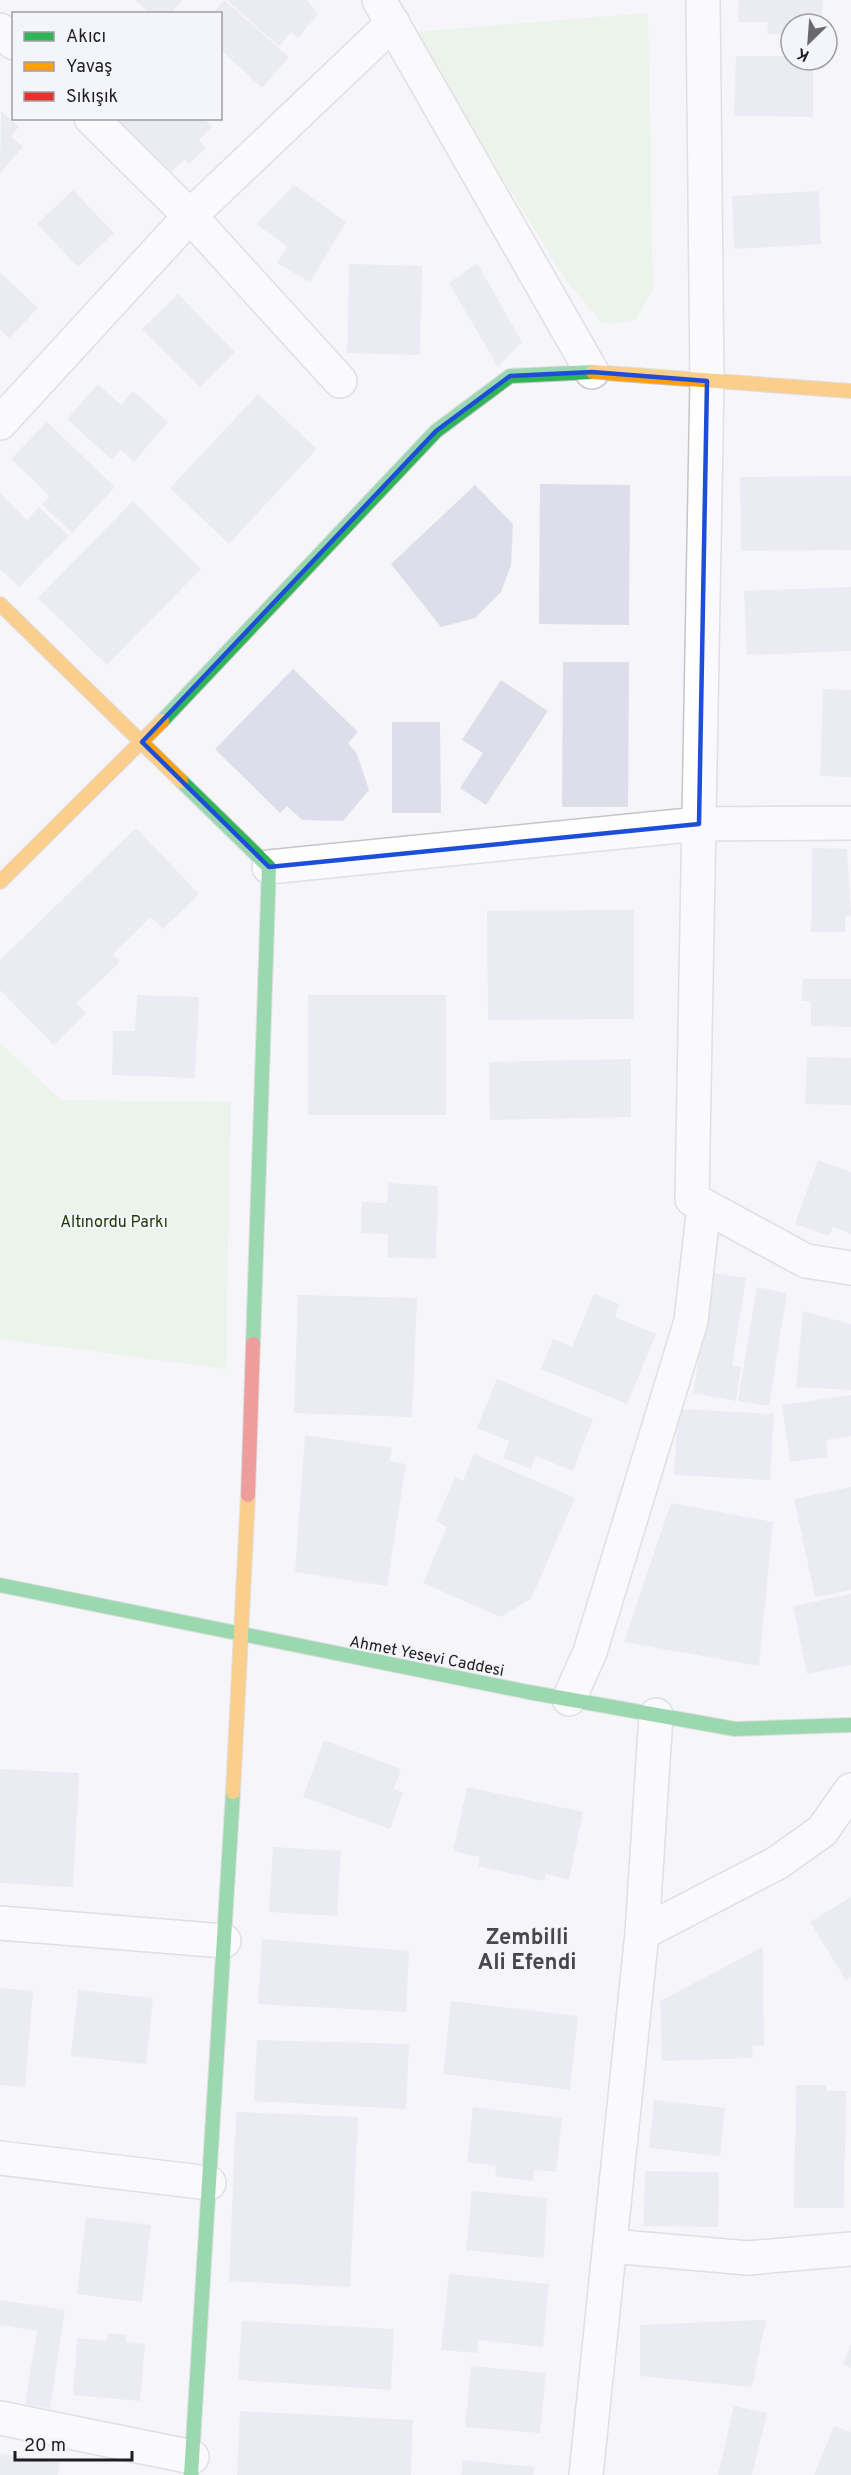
<svg xmlns="http://www.w3.org/2000/svg" width="851" height="2475" font-family="Overpass,sans-serif">
  <rect width="100%" height="100%" fill="#f5f5fa"/>
  <path fill="#e1f0d9" d="M648 13 653 289 636 319 616 324 601 322 566 281 413 32Z
    M0 1043 61 1100 231 1102 226 1369 0 1339Z"/>
  <path fill="#deddea" d="M135 0H182L170 14H150Z
    M224 0 289 57 262 88 220 49V14H212Z
    M227 0H307L318 14 298 38 291 32 279 46Z
    M739 0H823L822 24H791V35L767 34 768 22H738Z
    M736 56H791V60H813V117L734 116Z
    M1 111 19 127 11 136 23 147 0 173Z
    M121 118H203L212 127 199 140 206 148 189 164 185 159 170 173 119 120Z
    M294 185 346 222 310 282 277 263 287 246 256 224Z
    M73 190 114 233 78 267 37 224Z
    M819 191 821 244 734 249 732 196Z
    M477 263 522 342 498 367 449 283Z
    M349 264 422 266 420 355 347 353Z
    M0 272 38 308 9 338 0 329Z
    M178 294 235 352 200 387 142 329Z
    M98 384 121 405 133 391 168 422 134 462 121 450 112 460 67 419Z
    M258 394 317 449 229 544 170 488Z
    M47 422 115 487 72 533 42 504 50 496 11 459Z
    M851 476V550L741 551 740 477Z
    M540 484 630 485 629 625 539 624Z
    M475 485 513 524 511 565 501 592 475 618 441 627 391 564Z
    M0 493 27 520 39 507 69 536 19 587 0 569Z
    M133 501 201 569 107 665 38 598Z
    M851 587V651L747 655 744 591Z
    M563 662H629L628 807H562Z
    M293 669 358 732 348 743 357 754 369 790 343 821 302 820 287 806 280 813 215 749Z
    M501 680 548 711 486 805 460 788 483 753 462 740Z
    M823 689 851 690V777L820 776Z
    M392 722H440L441 813H392Z
    M136 828 199 894 163 929 151 917 113 954 120 962 77 1003 86 1013 54 1045 0 990V960Z
    M812 848 847 849 851 916H845V932H811Z
    M634 910V1019L488 1020 487 911Z
    M803 979H851V1027L811 1026V1001H802Z
    M137 995 199 997 195 1078 112 1075 113 1031H135Z
    M308 995H446V1115H308Z
    M807 1057 851 1058V1105L805 1104Z
    M631 1059V1117L490 1120 489 1062Z
    M818 1160 851 1172V1234L833 1227 829 1236 795 1224Z
    M388 1183 438 1186 436 1259 387 1257 388 1234 361 1233 362 1202 387 1203Z
    M713 1273 746 1278 732 1366 741 1367 736 1401 693 1393Z
    M757 1287 787 1293 769 1406 738 1401Z
    M594 1294 619 1304 615 1317 656 1334 627 1404 541 1369 553 1339 572 1347Z
    M298 1295 417 1298 412 1417 294 1413Z
    M803 1311 851 1324V1390L796 1387Z
    M497 1379 593 1419 573 1471 536 1456 531 1469 503 1458 509 1441 477 1428Z
    M851 1395V1436L826 1440 828 1457 790 1462 782 1405Z
    M678 1409 774 1414 770 1480 674 1475Z
    M305 1435 392 1448 390 1461 406 1464 387 1586 295 1572Z
    M474 1454 575 1498 531 1599 501 1617 423 1583 447 1527 436 1521 455 1477 463 1481Z
    M851 1487V1590L815 1597 794 1499Z
    M671 1503 773 1522 759 1666 624 1642Z
    M851 1594V1665L807 1674 793 1606Z
    M324 1740 401 1769 394 1789 403 1793 390 1829 303 1797Z
    M0 1769 79 1773 73 1887 0 1883Z
    M467 1787 583 1812 569 1880 546 1874 544 1881 478 1866 480 1857 453 1851Z
    M273 1847 341 1851 337 1916 269 1912Z
    M851 1897V1977L846 1980 810 1922Z
    M262 1939 409 1951 406 2012 258 2004Z
    M763 1947 764 2045 752 2046 753 2058 662 2061 660 2001Z
    M0 1988 33 1991 25 2087 0 2085Z
    M78 1990 153 1998 146 2064 71 2056Z
    M451 2001 578 2016 570 2090 443 2074Z
    M257 2040 409 2044 406 2109 254 2101Z
    M796 2085H827V2091H846L844 2208H794Z
    M654 2100 725 2108 720 2156 649 2148Z
    M473 2107 562 2118 556 2172 534 2170 533 2181 495 2176 497 2166 467 2162Z
    M236 2112 358 2117 350 2287 229 2281Z
    M645 2171 719 2172 718 2227 643 2226Z
    M472 2191 547 2198 544 2258 466 2250Z
    M86 2217 151 2225 142 2302 77 2294Z
    M449 2274 549 2284 543 2347 478 2340 477 2353 441 2350Z
    M0 2300 65 2310 50 2408 25 2404 37 2331 0 2325Z
    M766 2320 752 2387 640 2376V2325Z
    M242 2321 394 2329 391 2390 238 2380Z
    M108 2333 127 2335 126 2342 145 2344 140 2401 73 2395 77 2338 107 2341Z
    M851 2344V2368L843 2364Z
    M471 2366 546 2373 540 2433 465 2427Z
    M734 2406 767 2413 752 2475H718Z
    M240 2411 413 2420 411 2475H237Z
    M834 2426 851 2432V2475H814Z
    M0 2453 60 2463 58 2475H0Z
    M463 2460 534 2467 533 2475H461Z"/>
  <g fill="none" stroke-linecap="round" stroke-linejoin="round">
    <defs>
      <path id="street" d="M379 0 592 372
        M703 0 707 381 692 1199 806 1261 851 1268
        M0 30 14 43
        M91 118 190 216 340 381
        M0 423 190 216 393 23
        M269 867 699 824 851 823
        M569 1699 590 1652 691 1321 704 1206
        M0 1923 224 1941
        M642 1933 777 1863 822 1831 851 1790
        M0 2158 209 2183
        M610 2246 748 2258 851 2249
        M0 2418 192 2457
        M586 2475 642 1933 656 1715"/>
      <path id="fast" d="M162 721 436 431 510 376 593 372
        M181 781 269 867 253 1344
        M0 1585 528 1692 735 1729 851 1725
        M191 2475 233 1792"/>
      <path id="slow" d="M593 372 851 391
        M0 604 181 781
        M0 882 162 721
        M233 1792 248 1495"/>
      <path id="jam" d="M248 1495 253 1344"/>
    </defs>
    <use href="#street" stroke="#c5c5c8" stroke-width="36"/>
    <use href="#fast" stroke="#c5c5c8" stroke-width="16"/>
    <use href="#slow" stroke="#c5c5c8" stroke-width="16"/>
    <use href="#jam" stroke="#c5c5c8" stroke-width="16"/>
    <use href="#street" stroke="#fefefe" stroke-width="33"/>
    <use href="#fast" stroke="#30b455" stroke-width="14"/>
    <use href="#slow" stroke="#ff9f0a" stroke-width="14"/>
    <use href="#jam" stroke="#e5322d" stroke-width="14"/>
  </g>
  <path d="M0 0H851V2475H0ZM592 372 707 381 699 824 269 867 142 742 436 431 510 376Z" fill="#f5f5fa" fill-opacity=".55" fill-rule="evenodd"/>
  <path fill="none" stroke="#1d4ed8" stroke-width="4.5" stroke-linejoin="round" d="M592 372 707 381 699 824 269 867 142 742 436 431 510 376Z"/>
  <g text-anchor="middle" stroke-width="4.5" stroke-linejoin="round" paint-order="stroke">
    <g font-size="16" fill="#1d3801" stroke="#f4f4fb">
      <text x="114" y="1227">Altınordu Parkı</text>
    </g>
    <g font-size="16" fill="#1e1d20" stroke="#f4f4fb">
      <text transform="translate(427 1655) rotate(11)" y="6">Ahmet Yesevi Caddesi</text>
    </g>
    <g font-size="22" font-weight="bold" fill="#47474d" stroke="#f4f4fb">
      <text x="527" y="1944">Zembilli<tspan x="527" dy="25">Ali Efendi</tspan></text>
    </g>
  </g>
  <rect x="12" y="12" width="210" height="108" fill="#f4f4fb" stroke="#9e9ea3" stroke-width="1.5"/>
  <rect x="24" y="32" width="30" height="9" fill="#30b455" stroke="#9e9ea3" stroke-width="1.5"/>
  <text x="66" y="42" font-size="18" fill="#1e1d20">Akıcı</text>
  <rect x="24" y="62" width="30" height="9" fill="#ff9f0a" stroke="#9e9ea3" stroke-width="1.5"/>
  <text x="66" y="72" font-size="18" fill="#1e1d20">Yavaş</text>
  <rect x="24" y="92" width="30" height="9" fill="#e5322d" stroke="#9e9ea3" stroke-width="1.5"/>
  <text x="66" y="102" font-size="18" fill="#1e1d20">Sıkışık</text>
  <g transform="translate(809 42) rotate(205)"><circle r="28" fill="#f4f4fb" stroke="#9e9ea3" stroke-width="1.5"/>
  <path d="M0-4.5L10 22L0 15L-10 22Z" fill="#69696c"/>
  <text y="-9" font-size="16" font-weight="bold" text-anchor="middle" fill="#1e1d20">K</text>
  </g>
  <path d="M15 2451v9h117v-9" fill="none" stroke="#1e1d20" stroke-width="3"/>
  <text x="24" y="2451" font-size="18" fill="#1e1d20" stroke="#f4f4fb" stroke-width="4.5" paint-order="stroke">20 m</text>
</svg>
